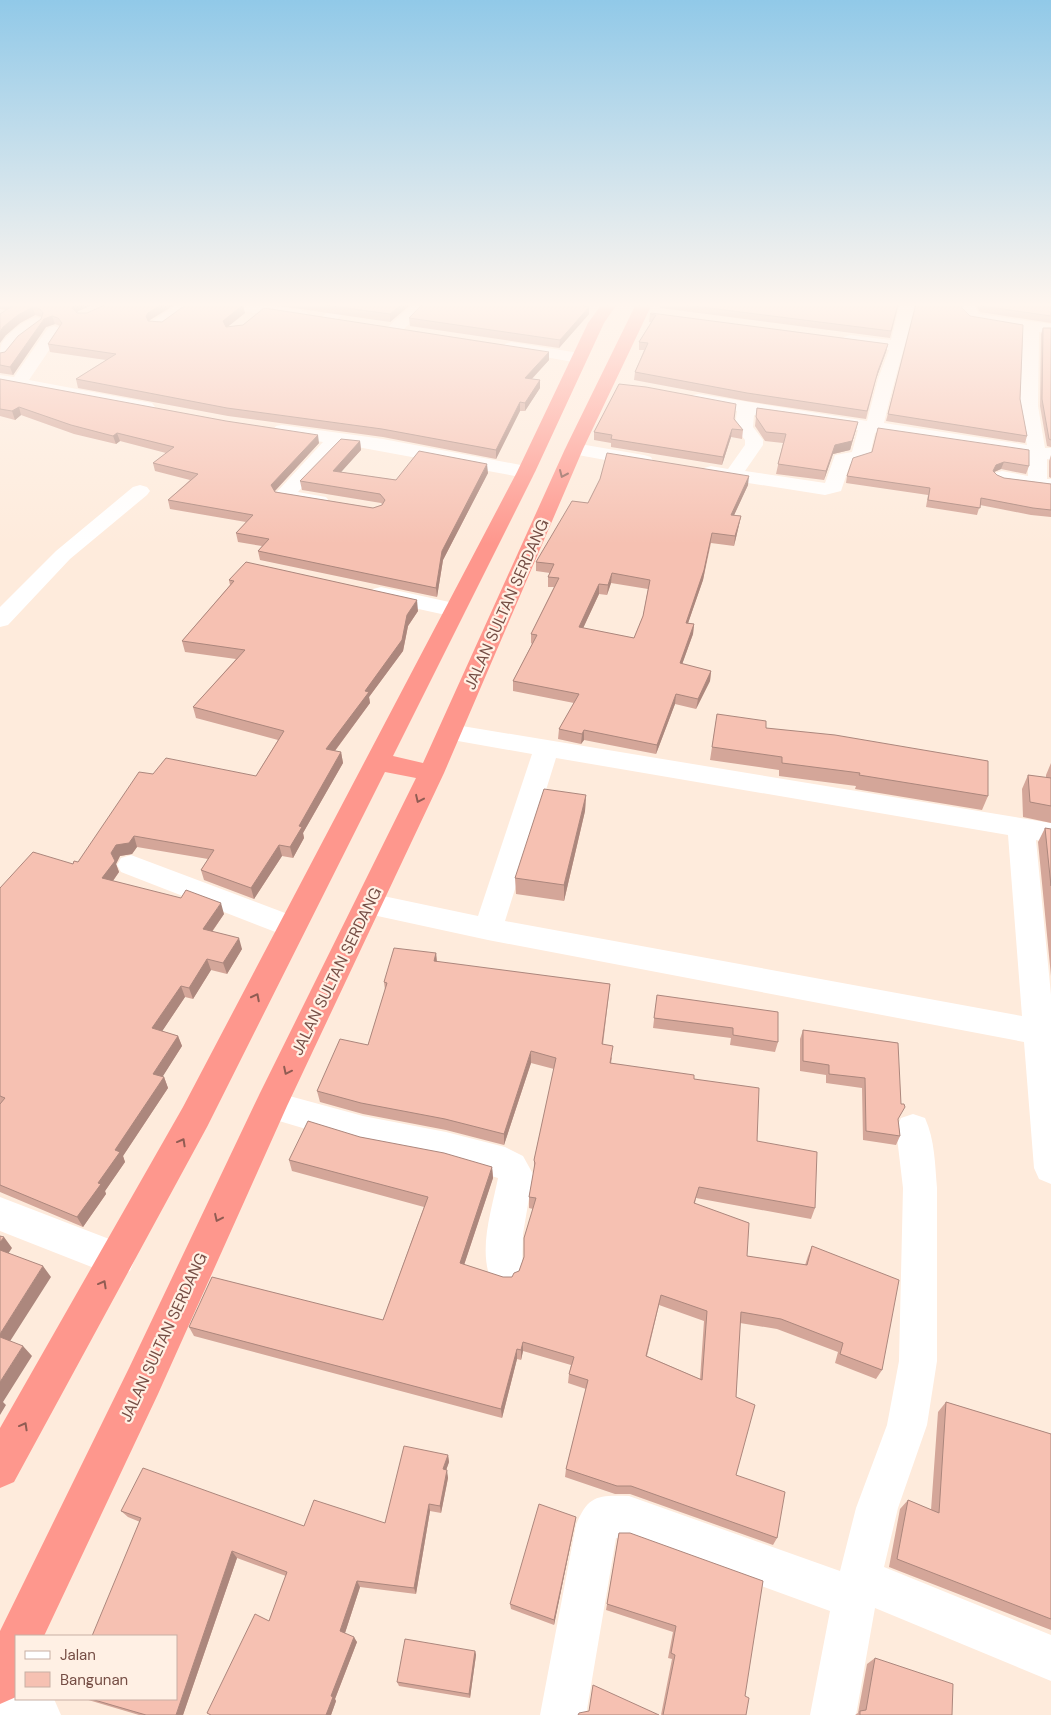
<svg xmlns="http://www.w3.org/2000/svg" width="1051" height="1715" font-family="'DM Sans',sans-serif">
  <rect width="100%" height="100%" fill="#feebdc"/>
  <g fill="none" stroke-linecap="round" stroke-linejoin="round">
    <path fill="#fff" fill-rule="evenodd" d="M178 304H196L163 328H151L149 325 151 322Z
      M221 304H256L301 310 306 312 309 315 306 318 301 320 229 309 224 307Z
      M336 304H353L334 322H322L320 319Z
      M413 304H429L401 332H389L387 329 389 326Z
      M900 304H915C906 344 893 383 884 423L1027 445 1020 406 1023 330 968 321 962 314 959 304H974L979 314 1051 324V334L1039 332 1038 406 1045 448H1051V460L1047 459V479H1051V491L1002 483 995 481 992 477 995 473 1002 471 1028 476V456L875 433 870 455 866 461 850 464 841 491 825 495 704 476 702 472 704 468 711 466 728 469 745 445V440L735 427 737 411 693 403 690 399 693 395 699 394 867 421 878 379 889 350 850 345 844 343 842 340 844 337 850 335 891 340ZM754 415 858 430 852 452 835 455 825 483 745 471 763 445V440L753 427Z
      M36 317 42 319 44 322 42 325 19 343 6 359 0 361C0 356 0 349 1 345 6 334 25 320 36 317Z
      M54 326 60 328 62 331 29 380 146 402 152 403 155 407 152 411 146 412 0 385V375L14 377 48 328Z
      M511 342 579 353 585 355 587 358 585 361 579 363 505 350 503 347 505 344Z
      M282 425 383 439 526 466 533 468 535 472 533 476 526 478 341 444 298 492 326 497 329 501 326 505C311 509 292 503 277 499L274 495 323 442 276 434 273 430 276 426Z
      M574 443 644 455 651 457 653 461 651 465 644 467 567 453 565 449 567 445Z
      M140 485 147 487 150 491 147 495 70 559 8 625 0 627V607L56 551 133 487Z
      M381 587 463 605 466 610 463 615 455 617 373 599 370 594 373 589Z
      M450 724 1051 823V843L1036 840 1051 995V1184L1039 1179 1034 1168 1024 1042 488 940 359 912 355 904 359 896 369 893 478 916 532 754 441 738 438 732 441 726ZM556 758 1008 835 1022 1016 505 921Z
      M131 855 301 919 306 927 301 935 291 938 121 872 117 865 121 858Z
      M271 1091 363 1116 446 1132 505 1147 523 1156 533 1174 523 1234 522 1267 517 1280 504 1285 491 1280C478 1249 492 1209 498 1178L446 1162 363 1146 259 1115 255 1105 259 1095Z
      M913 1114 925 1118C935 1140 935 1165 937 1188V1361L927 1425 898 1508 884 1567 1051 1635V1681L875 1608 856 1715H810L830 1611 629 1538H616L586 1715H540L576 1525C588 1495 598 1495 629 1496L840 1571 856 1508 887 1425 899 1361 903 1188 896 1129 901 1118Z
      M0 1197 130 1247 135 1259 130 1271 117 1277 0 1231Z
      M0 1664 16 1671V1699H54L61 1715H0Z"/>
    <path fill="#fe978d" fill-rule="evenodd" d="M602 304H617L604 323 535 472 393 756 423 763 565 449 636 304H652L583 449 444 773 287 1106 158 1394 44 1636H16V1697L0 1704V1631L130 1366 259 1095 416 778 385 772 207 1127 14 1482 0 1488V1428L183 1107 517 472 588 323Z"/>
  </g>
  <path fill="#d4a699" fill-rule="evenodd" d="M0 304H95L78 311 77 313 150 320 149 321 162 322 245 313 227 327 549 360 532 379 540 380V388L525 411H520L496 459 383 437 228 416 78 388 76 379 106 360 50 352 48 344 60 326 55 324 46 327 13 375 0 373V353L5 352 41 319 42 317 35 315 20 323 6 335V310L0 309Z
    M266 304H411L390 322Z
    M660 304H899L890 338 660 308Z
    M916 304 962 308 1020 399 1027 436 1025 443 886 421Z
    M975 304H1051V323L980 312Z
    M586 306 589 307V314L559 348 410 326 409 318Z
    M650 314 888 344 886 352 876 379 866 419 746 401 634 380 635 372 644 350H639V342L651 322H649Z
    M1043 328H1051V447L1047 446 1040 406 1041 334Z
    M0 379 319 443 275 491V492L373 508 382 505V504L381 503 302 490 300 481 360 441 361 450 340 472 396 480 488 473 443 560 437 597 260 560 258 551 262 546 238 542 236 533 246 522 170 509 168 500 190 480 155 471 153 463 166 453 120 441 116 444 74 434 21 415 15 420 0 416Z
    M757 408 858 422 850 450 833 454 824 480 776 474 783 443 765 441 755 426Z
    M734 419 743 430 742 439 731 437 722 465 611 447V443L594 440V432Z
    M878 428 1029 466 1026 474 1001 469 994 472 997 475 1004 478 1051 484V517L1031 515 980 505 977 515 926 507 928 495 846 483 847 476 872 452Z
    M1051 455V478L1049 477V461Z
    M748 485 734 515 741 516 739 525 734 546 711 543 703 580 688 623 694 624 693 634 682 664 711 671 710 681 696 709 675 704 656 754 584 740 581 744 558 739 559 729 574 703 513 691V681L532 644 531 643V634L554 587H548V577L550 573 536 571V562L588 503ZM611 583 648 589 643 616 634 638 583 628 599 594 607 595Z
    M229 580 418 611 408 626 403 651 369 697 370 703 335 751 341 752 343 763 303 833 304 838 293 858 282 856 254 899 204 880 201 870 208 859 137 847 132 854 120 856 116 864 119 872 113 881 224 914 212 932 242 949 227 974 211 970 193 999 185 997 162 1031 178 1036 182 1046 162 1077H164L168 1088 123 1156 125 1162 105 1191 106 1194 83 1227 0 1192V888L78 862 153 774 256 776 278 740 196 718 193 707 236 659 185 652 182 641 230 585Z
    M717 714 766 728 988 796 982 810 855 789 856 786 779 776V770L710 760Z
    M1051 763V823L1023 817 1022 789 1028 775 1046 778V775Z
    M586 795 585 811 564 901 516 894 515 878Z
    M1045 828 1051 829V976L1038 842Z
    M436 953 437 962 610 984 603 1045 612 1058 611 1063 694 1079 757 1141 815 1208 811 1219 696 1198 695 1203 747 1256 805 1265 808 1256 812 1246 882 1370 876 1379 835 1363 838 1352 777 1329 740 1323 736 1397V1475L777 1538 773 1545 630 1494H615L565 1477 566 1469 586 1389 568 1383 569 1374 571 1365 523 1351 521 1360 517 1359 502 1418 194 1336 189 1327 383 1320 424 1207 292 1171 289 1160 360 1137 492 1167 493 1178 464 1265 503 1277H512L519 1271 524 1257 533 1209 529 1208V1197L534 1171V1160L554 1069 531 1063 504 1145 446 1130 363 1114 320 1102 317 1091 368 1045 385 990 384 982ZM659 1305 704 1321 700 1379 647 1356Z
    M657 995 778 1042 775 1052 730 1045 731 1038 653 1028Z
    M803 1030 898 1043V1120L900 1136 896 1145 863 1140 862 1088 826 1083V1075L800 1071V1039Z
    M946 1402 1051 1434V1630L889 1567 900 1509 908 1500 931 1510 938 1412Z
    M448 1455 449 1462 446 1470 448 1478 441 1513 430 1511 416 1594 360 1587 345 1633 357 1642 335 1699 336 1701 331 1715H210L207 1713 269 1621 286 1576 237 1558 183 1715H139L85 1699H176L140 1522 128 1517 121 1511 304 1526 385 1523Z
    M576 1517 554 1625 511 1609 510 1604Z
    M619 1533 745 1696 746 1715H661L672 1659 668 1658 673 1632 606 1610Z
    M475 1651 476 1655 470 1698 399 1686 397 1682Z
    M875 1658 952 1715H855L858 1713 867 1664Z"/>
  <path fill="#ac877d" d="M76 304H95L78 311 74 316 72 308Z
    M162 304H176L150 320 147 324 146 316 148 313Z
    M402 304H411L390 322V314Z
    M581 304H589L579 313 580 305Z
    M243 305 245 313 225 329 223 321Z
    M33 307 35 315 20 323 6 335 0 343V332L3 327 18 315Z
    M589 307V314L559 348 560 340Z
    M52 316 55 324 46 327 13 375 10 367 44 319Z
    M888 344 886 352 876 379 866 419 878 371Z
    M549 352V360L525 386V378Z
    M540 380V388L525 411V403Z
    M520 402V411L496 459V450Z
    M19 407 21 415 15 420 12 411Z
    M858 422 850 450 833 454 824 480 826 471 835 445Z
    M732 429 731 437 722 465 723 457Z
    M117 433 120 441 116 444 113 436Z
    M318 435 319 443 272 494 271 485Z
    M360 441 361 450 334 480 333 471Z
    M1004 462 1001 469 994 472 993 471 996 465Z
    M487 464 488 473 443 560 437 597 436 588 442 551Z
    M749 476 748 485 730 524 731 515Z
    M741 516 739 525 734 546 735 536Z
    M712 533 703 580 685 632 686 623Z
    M612 573 611 583 607 595 608 585Z
    M599 584V594L579 637V627Z
    M417 600 418 611 408 626 403 651 369 697 370 703 328 760 326 749 365 691 407 615Z
    M694 624 693 634 679 673 680 663Z
    M711 671 710 681 696 709 698 699Z
    M676 694 675 704 656 754 657 745Z
    M584 730V740L581 744 582 734Z
    M341 752 343 763 303 833 304 838 293 858 290 847 299 826Z
    M586 795 585 811 564 901V885Z
    M134 836 137 847 132 854 120 856 116 864 119 872 107 889 102 878 111 853 116 845Z
    M279 845 282 856 254 899 251 888Z
    M221 903 224 914 206 940 203 929Z
    M239 938 242 949 227 974 223 963Z
    M436 953 437 965 434 961Z
    M207 959 211 970 193 999 189 988Z
    M181 986 185 997 157 1039 152 1028Z
    M178 1036 182 1046 158 1084 153 1074Z
    M531 1051V1063L504 1145V1134Z
    M164 1077 168 1088 123 1156 125 1162 105 1191 106 1194 83 1227 77 1217 115 1150Z
    M492 1167 493 1178 461 1274 460 1263Z
    M4 1237 12 1248 4 1260 0 1254V1242Z
    M43 1266 51 1277 7 1346 0 1338V1334Z
    M523 1342V1351L521 1360V1350Z
    M23 1346 32 1356 3 1402 6 1405 0 1415V1382Z
    M517 1349V1359L502 1418 501 1409Z
    M448 1455 449 1462 444 1476 443 1469Z
    M447 1470 448 1478 441 1513 440 1506Z
    M429 1504 430 1511 416 1594 414 1588Z
    M576 1517 575 1523 554 1625V1620Z
    M232 1551 237 1558 183 1715H176Z
    M357 1581 360 1587 344 1636 340 1631Z
    M354 1637 357 1642 335 1699 336 1701 331 1715H326L331 1696Z
    M475 1651 476 1655 470 1698 469 1694Z"/>
  <path fill="#f6c1b2" stroke="#ac877d" fill-rule="evenodd" d="M8 304H76L72 308 77 313H87L107 304H162L148 313 146 316 148 321 162 322 187 304H235L243 305 223 321 226 327 243 325 264 308 549 352 525 378 540 380 525 403 520 402 496 450 382 429 227 408 76 379 116 354 48 344 62 323 58 318 52 316 44 319 10 367 0 365V353L5 352 18 336 41 319 43 313 40 309 33 307 18 315 3 327 0 332V314L14 305Z
    M317 304H402L390 314Z
    M423 304H581L580 305 589 307 560 340 409 318Z
    M677 304H898L891 331Z
    M916 304H961L962 308 970 316 1023 325 1020 399 1027 436 888 414Z
    M981 304H1051V316L982 306Z
    M651 313 888 344 878 371 867 411 747 393 635 372 648 343 639 342 656 315 650 314Z
    M1043 328H1051V440L1049 439 1042 399Z
    M0 379 226 421 318 435 271 485 275 492 373 508 382 505 385 500 380 494 300 481 341 439 360 441 333 471 396 480 419 451 487 464 442 551 436 588 258 551 269 539 236 533 253 515 168 500 198 474 153 463 174 447 117 433 113 436 71 425 19 407 12 411 0 409Z
    M619 384 646 387 736 404 734 419 743 430 732 429 723 457 611 439 612 435 594 432Z
    M757 408 858 422 852 441 835 445 826 471 778 464 786 434 766 432 756 417Z
    M878 428 1029 450V466L1004 462 996 465 993 471 997 475 1004 478 1051 484V510L1033 508 981 498 980 508 928 500 930 488 847 476 853 458 872 452Z
    M607 453 749 476 731 515 741 516 735 536 712 533 704 570 686 623 694 624 680 663 711 671 698 699 676 694 657 745 584 730 582 734 559 729 579 694 513 681 537 635 531 634 559 578 548 577 554 564 536 562 572 501 588 503 600 479ZM612 573 650 580 643 616 634 638 579 627 599 584 608 585Z
    M246 562 417 600 407 615 402 640 365 691 369 692 326 749 341 752 299 826 302 827 290 847 279 845 251 888 201 870 214 850 134 836 129 843 116 845 111 853 115 861 102 878 181 898 186 890 221 903 203 929 239 938 223 963 207 959 189 988 181 986 152 1028 178 1036 153 1074 164 1077 115 1150 120 1152 98 1183 101 1184 77 1217 0 1185V1104L5 1098 0 1096V888L33 852 73 864 74 861 78 862 139 772 153 774 166 758 256 776 284 731 193 707 245 650 182 641 234 581 229 580Z
    M717 714 766 721V728L835 735 988 761V796L859 775 860 773 782 763V757L712 747Z
    M1028 775 1051 778V806L1030 802Z
    M544 789 586 795 564 885 515 878Z
    M1045 828 1051 829V886Z
    M394 948 436 953 434 961 610 984 602 1044 613 1046 610 1063 694 1075V1079L759 1088 757 1141 817 1152 815 1208 699 1187 694 1203 749 1223 747 1256 807 1265 812 1246 899 1280 882 1370 840 1354 843 1343 781 1319 741 1312 736 1397 755 1405 736 1475 785 1492 777 1538 631 1486H617L566 1469 588 1380 569 1374 574 1357 523 1342 521 1350 517 1349 501 1409 189 1327 212 1277 383 1320 428 1197 289 1160 308 1121 360 1137 444 1153 492 1167 460 1263 503 1277H512L514 1273 519 1271 524 1257V1238L536 1198 529 1197 535 1163 534 1160 556 1058 531 1051 504 1134 445 1119 361 1103 317 1091 340 1039 368 1045 387 983 384 982ZM661 1295 707 1311 702 1380 646 1356Z
    M657 995 778 1012V1042L733 1035V1028L654 1018Z
    M803 1030 898 1043 901 1104H904L905 1107 898 1119 900 1136 866 1131 865 1078 829 1074V1065L803 1061Z
    M0 1236 4 1237 0 1242Z
    M0 1250 43 1266 0 1334Z
    M0 1337 23 1346 0 1382Z
    M946 1402 1051 1434V1619L897 1559 908 1500 939 1513Z
    M404 1446 448 1455 443 1469 447 1470 440 1506 429 1504 414 1588 357 1581 340 1631 354 1637 331 1696 333 1697 326 1715H211L207 1713 255 1614 269 1621 287 1572 232 1551 176 1715H146L91 1699H176V1636H92L141 1518 121 1511 143 1468 304 1526 314 1500 385 1523Z
    M539 1504 576 1517 554 1620 510 1604Z
    M619 1533H630L763 1581 745 1696 749 1698 746 1715H663L675 1655 671 1653 676 1626 607 1604Z
    M405 1639 475 1651 469 1694 397 1682Z
    M875 1658 953 1684 952 1715H860V1711L866 1710Z
    M593 1685 659 1715H578L579 1713 589 1711Z"/>
  <defs><path id="oneway-chevron" d="M-2-3.5L2.5 0L-2 3.5" fill="none" stroke-width="1.6" stroke-linecap="round" stroke-linejoin="round" transform="scale(1.25)"/></defs>
  <g stroke="#905c53">
    <use href="#oneway-chevron" transform="translate(563 474) rotate(114)"/>
    <use href="#oneway-chevron" transform="translate(419 799) rotate(115)"/>
    <use href="#oneway-chevron" transform="translate(256 997) rotate(-63)"/>
    <use href="#oneway-chevron" transform="translate(287 1071) rotate(116)"/>
    <use href="#oneway-chevron" transform="translate(182 1142) rotate(-61)"/>
    <use href="#oneway-chevron" transform="translate(218 1218) rotate(115)"/>
    <use href="#oneway-chevron" transform="translate(103 1284) rotate(-61)"/>
    <use href="#oneway-chevron" transform="translate(24 1426) rotate(-61)"/>
  </g>
  <linearGradient id="sky" x2="0" y2="1"><stop stop-color="#91c9e8"/><stop offset="0.56" stop-color="#fff6ef"/><stop offset="1" stop-color="#fff6ef" stop-opacity="0"/></linearGradient>
  <rect width="1051" height="544" fill="url(#sky)"/>
  <g text-anchor="middle" stroke-width="4.5" stroke-linejoin="round" paint-order="stroke">
    <g font-size="16" fill="#754d44" stroke="#fff0e4">
      <text transform="translate(506 604) rotate(-66)" y="6">JALAN SULTAN SERDANG</text>
      <text transform="translate(336 971) rotate(-64)" y="6">JALAN SULTAN SERDANG</text>
      <text transform="translate(163 1337) rotate(-65)" y="6">JALAN SULTAN SERDANG</text>
    </g>
  </g>
  <rect x="15" y="1635" width="162" height="65" fill="#fff0e4" stroke="#c8afa4"/>
  <rect x="25" y="1651" width="25" height="8" fill="#ffffff" stroke="#c8afa4"/>
  <text x="60" y="1660" font-size="15" fill="#754d44">Jalan</text>
  <rect x="25" y="1672" width="25" height="15" fill="#f6c1b2" stroke="#c8afa4"/>
  <text x="60" y="1685" font-size="15" fill="#754d44">Bangunan</text>
</svg>
